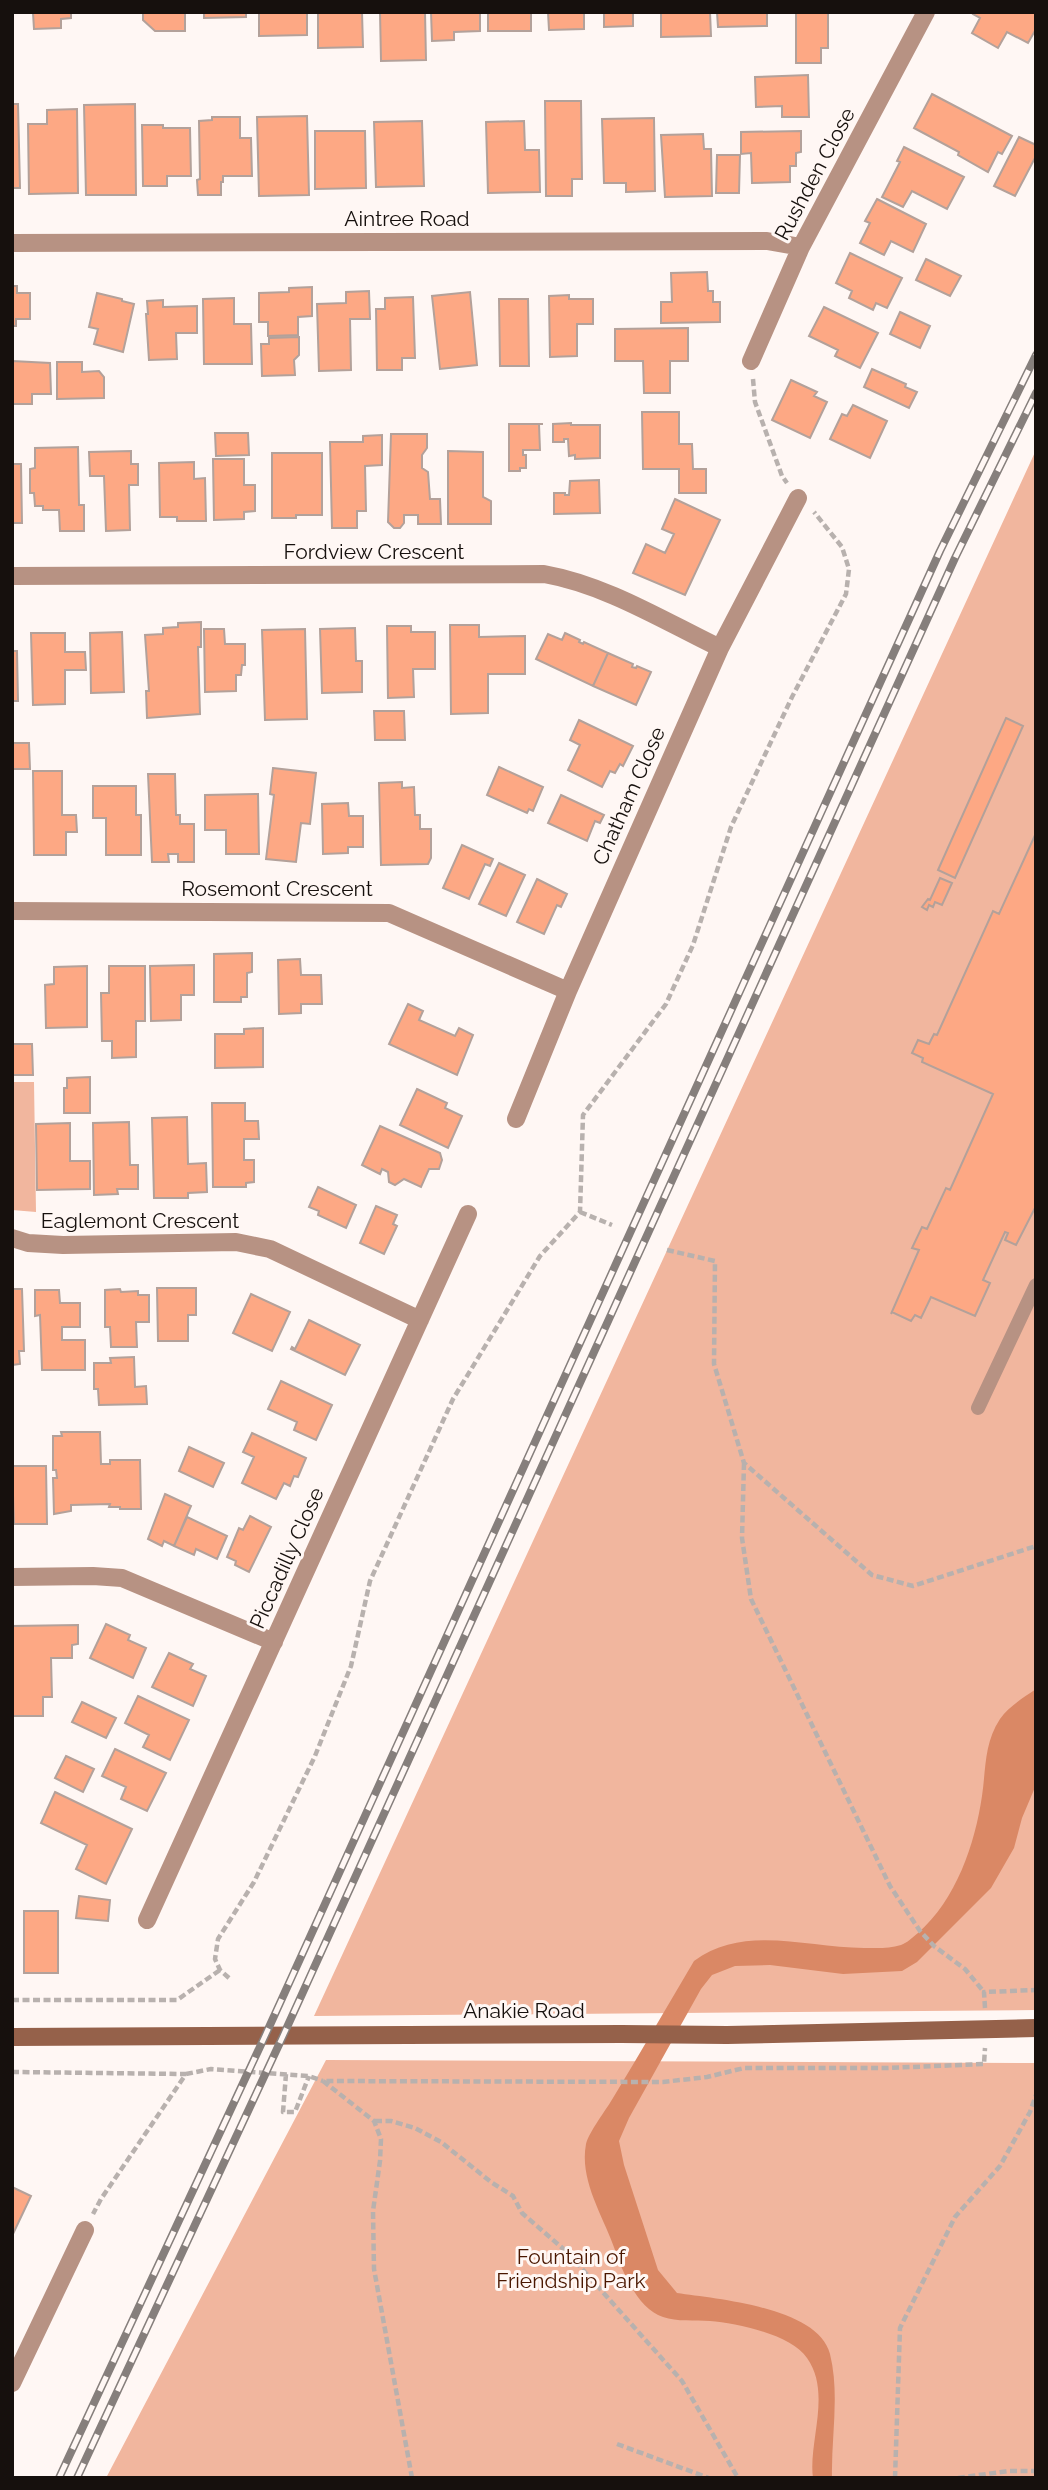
<svg xmlns="http://www.w3.org/2000/svg" width="1048" height="2490" font-family="Raleway,sans-serif">
  <rect width="100%" height="100%" fill="#fff7f4"/>
  <path fill="#f1b69e" d="M1036 450V2010L314 2016Z
    M12 1082H34L36 1212 12 1210Z
    M326 2060 1036 2063V2478H106Z"/>
  <path fill="#da8865" d="M1036 1689V1785L1022 1818 1014 1848 991 1888 917 1962 902 1971 843 1974 770 1965 735 1966 712 1975 701 1989 629 2118 619 2141 624 2165 658 2270 677 2293C717 2299 818 2307 830 2354 840 2395 831 2437 832 2478H813C808 2442 832 2393 807 2358 792 2335 737 2323 710 2321 695 2320 677 2322 663 2317 638 2309 623 2273 615 2250 604 2217 579 2181 586 2144 589 2132 606 2110 613 2098 640 2053 667 2007 694 1961 744 1924 807 1948 864 1948 876 1948 889 1949 901 1945 907 1943 913 1937 918 1933 956 1900 975 1844 982 1796 986 1769 984 1743 1000 1719 1009 1706 1023 1698 1036 1689Z"/>
  <path fill="#fda884" stroke="#b3a19a" stroke-width="2" d="M26 12H71V18L61 19V28L34 29 33 13Z
    M143 12H185V31H155L143 20Z
    M204 12H246V17L204 18Z
    M259 12H307V35L259 36Z
    M318 12H362L363 47 318 48Z
    M380 12H425L426 60 381 61Z
    M431 12H480V31L454 32V40L432 41Z
    M488 12H531V31H488Z
    M548 12H584V29L549 30Z
    M604 12H633V26L604 27Z
    M661 12H710L711 36 661 37Z
    M717 12H767V26L718 27Z
    M796 12H828V48H821V63H796Z
    M974 12H1034L1036 13V29L1028 43 1007 32 998 48 972 33 980 18 973 14Z
    M808 75 809 117H782V106L756 107 755 77Z
    M932 94 1012 136 1002 154 998 152 988 172 958 155 959 152 914 128Z
    M545 101H581L582 179H572V196H546Z
    M12 104H18L20 188H12Z
    M135 104 136 195H86L84 105Z
    M77 109 78 193 29 194 28 124H47V110Z
    M307 116 309 195 259 196 257 117Z
    M212 117H240V138H251L252 176H223V182H221V195H198L197 180 200 179 199 121 212 120Z
    M654 118 655 191 626 192V183H604L602 119Z
    M422 121 424 186 376 187 374 122Z
    M524 121 525 150H539L540 192 488 193 486 122Z
    M142 125H163V128H190L191 176H167V186H143Z
    M315 131H365L366 188 315 189Z
    M801 131V152L796 153V166H790V182L752 183 751 153 741 154V132Z
    M703 134 704 149H711L712 196 665 197 661 135Z
    M1019 137 1036 145V156L1015 196 994 186Z
    M904 147 964 177 947 209 912 191 903 207 882 197 900 162 897 161Z
    M717 155H740L739 193H716Z
    M877 199 926 224 913 252 891 241 884 255 860 243 870 223 865 221Z
    M850 253 902 278 887 308 876 303 873 310 849 298 852 291 836 283Z
    M926 259 961 276 950 296 916 280Z
    M707 272 708 291H713V302H720V322L661 323V302H672L671 273Z
    M12 286H17V293H30V319H16V326H12Z
    M312 287V316L298 317V335L268 336V322H259V293L289 292V288Z
    M369 291 370 319H350L351 370 319 371 317 304 346 303V292Z
    M470 292 477 365 440 369 432 296Z
    M97 293 122 299V301L134 304 123 352 94 344 98 329 89 327Z
    M569 295V299H593V324H577V356L550 357 549 296Z
    M413 297 415 358H402V370H377L376 309H385V298Z
    M234 298V324H251L252 364H204L203 299Z
    M499 299H528L529 366H500Z
    M163 300V307L197 306V333H176L177 359 149 360 146 314H148L147 301Z
    M824 307 878 333 860 368 835 356 838 350 809 336Z
    M900 312 930 326 920 348 890 334Z
    M688 328V361H670V393H644L643 361H615V329Z
    M299 337V355L294 360 295 375 262 376 261 344H269V338Z
    M12 361 50 363 51 394H32V404H12Z
    M57 362H82V372L99 371 104 377V398L57 399Z
    M872 369 906 384 905 387 917 392 909 408 864 387Z
    M791 380 817 392 814 396 827 402 810 438 772 420Z
    M853 405 887 421 870 458 830 439 842 414 847 416Z
    M642 412H679V444H692L693 469H706V493H679V469H643Z
    M571 423V425H600V458L575 459V455L569 456 568 439H564V442H553V424Z
    M509 424H543H539L540 450H523V455H526V468H520V471H509Z
    M215 433H248L249 455 216 456Z
    M391 434H427V448L422 455V468L428 472 430 499H440L441 524H418V515H404V523L400 528H394L388 522Z
    M382 435V465L365 466 366 511H357V528H332L330 442H363V436Z
    M78 447 79 505H84V531H60L59 510H43V506H35L34 493H30V469L35 468V448Z
    M131 451V464H138V485H129L130 530 106 531 104 476H90L89 452Z
    M448 451 483 452V497L491 501V524H448Z
    M272 453H322V515H296V518H272Z
    M213 459H244V485H255V511L244 512V519L214 520Z
    M194 462V479L205 478 206 521H177V517H160L159 463Z
    M12 464H21L22 523H12Z
    M599 480 600 513 554 514V493H565V495H569L570 481Z
    M675 499 720 520 685 595 633 573 646 544 665 553 674 534 662 529Z
    M201 622V647H198L200 714 147 718 146 691H149L145 635 163 634V628L178 627V623Z
    M450 625H479V637L525 636V674H488V713L451 714Z
    M387 626H411V632H435V669H413L414 697 388 698Z
    M355 628 356 661H362V692L322 693 320 629Z
    M204 629H224L225 644H245V665H242L241 675H236V691L205 692Z
    M305 629 307 719 265 720 262 630Z
    M122 632 124 692 91 693 90 633Z
    M31 633H65V652H85L86 670H65V704L33 705Z
    M565 633 580 640 579 642 583 644 584 642 608 653 593 686 536 659 548 634 562 640Z
    M12 651H17L18 701H12Z
    M608 653 633 664 632 667 636 668 637 666 651 672 636 705 593 686Z
    M374 711H404L405 740H375Z
    M1006 718 1023 726 955 878 938 870Z
    M579 720 633 746 623 766 620 764 615 773 610 771 602 787 568 770 580 745 570 740Z
    M12 743H29L30 769H12Z
    M499 767 543 787 533 811 529 809 527 813 487 795Z
    M273 768 316 773 310 824 301 823 296 862 266 859 274 795 270 794Z
    M33 771H62V815H76L77 832H66V855H34Z
    M148 774H175L176 815H180V824H194V862H178V854H168L169 862H152Z
    M402 782V788L414 787 415 815H420V829H431V858L428 864 381 865 379 783Z
    M93 786H136V815H141V855H106V818H93Z
    M258 794 259 854H226V830H205V795Z
    M561 795 604 815 600 823 595 821 587 841 548 823Z
    M348 803 349 816H363V847H348V853L323 854 322 804Z
    M1036 833V1206L1016 1245 1005 1240 1008 1233 1005 1232 983 1280 990 1283 975 1316 931 1297 921 1318 915 1315 911 1321 892 1312 891 1314 919 1250 912 1248 922 1227 927 1229 946 1188 950 1190 993 1094 922 1062 923 1058 912 1053 918 1040 929 1044 934 1034 937 1035 993 911 999 914Z
    M462 845 493 859 490 866 485 864 469 899 443 888Z
    M499 863 525 875 506 916 479 904Z
    M940 878 952 883 942 905 935 902 933 907 929 905 927 910 922 907 928 899 930 900Z
    M537 879 567 894 561 907 557 905 544 934 517 922Z
    M252 953V972L247 973V997H241V1002H214V954Z
    M300 959 301 975H321L322 1004H301V1013L279 1014 278 960Z
    M194 965V995H181V1020L151 1021 150 966Z
    M87 966V1027L46 1028 45 985 54 984V967Z
    M109 966H145V1021H136V1057L112 1058V1041H102L101 993H109Z
    M408 1004 423 1011 419 1020 455 1036 459 1028 473 1035 457 1075 389 1044Z
    M263 1028V1067L215 1068V1034H244V1029Z
    M12 1044H32L33 1075H12Z
    M90 1077V1113H64V1088H67V1078Z
    M417 1089 447 1103 445 1108 462 1116 448 1148 400 1125Z
    M212 1103H245V1121H258L259 1139H244V1160H254V1182L246 1183V1187H213Z
    M187 1117 188 1164 206 1163 207 1192 188 1193V1198H154L152 1118Z
    M129 1122 130 1165H138V1189H117L118 1194 94 1195 93 1123Z
    M70 1123V1161H90V1189L37 1190 36 1124Z
    M380 1126 440 1153 442 1160 439 1169H429L421 1187 404 1179 395 1185 389 1182 388 1172 382 1169 380 1174 362 1165Z
    M318 1187 356 1205 346 1228 318 1215 319 1211 309 1207Z
    M376 1206 397 1215 393 1224 397 1226 384 1254 360 1243Z
    M157 1288H196V1315H188V1341H158Z
    M12 1289H22L24 1351H19L20 1364 12 1365Z
    M120 1289 121 1292 138 1291V1295H149V1322H136L137 1347H111L110 1327H105V1290Z
    M35 1290H59L60 1303H80V1327H62V1340H85V1370H42L40 1315 35 1316Z
    M251 1294 290 1312 272 1351 233 1333Z
    M309 1320 360 1345 345 1375 291 1349 292 1347 295 1349Z
    M134 1357 135 1387 146 1386 147 1404 99 1405 98 1389H94V1363H111L110 1358Z
    M281 1381 332 1405 316 1440 294 1430 297 1422 268 1409Z
    M61 1432H100L101 1464H110V1460H140L141 1509H120V1507H109L110 1504 71 1505V1511L54 1514 53 1478H57L56 1470H53V1436H62Z
    M252 1433 306 1458 298 1477 294 1476 290 1486 284 1483 276 1499 242 1483 254 1457 243 1452Z
    M189 1447 224 1463 213 1487 179 1471Z
    M12 1466H46L47 1524H14Z
    M165 1494 191 1506 174 1546 164 1541 162 1546 148 1539Z
    M250 1516 271 1527 249 1572 235 1565 236 1561 227 1557 239 1528 243 1530Z
    M187 1517 227 1536 217 1559 196 1549 194 1555 174 1546Z
    M106 1624 130 1635 128 1640 146 1648 133 1678 90 1658Z
    M78 1625V1644L72 1645V1658H51L52 1697H43V1716H12V1626Z
    M169 1653 193 1664 190 1669 206 1676 193 1706 152 1687Z
    M138 1696 189 1720 170 1760 143 1747 149 1735 125 1723Z
    M82 1702 116 1718 106 1738 72 1722Z
    M115 1749 166 1773 147 1811 121 1799 126 1787 102 1776Z
    M66 1756 94 1769 83 1792 55 1778Z
    M55 1792 132 1829 106 1884 76 1869 87 1845 41 1823Z
    M79 1896 110 1900 108 1921 76 1918Z
    M24 1911H58V1973H24Z
    M12 2187 31 2196 12 2236Z"/>
  <g fill="none" stroke-linecap="round" stroke-linejoin="round">
    <path stroke="#b8b1ae" stroke-width="4.5" stroke-dasharray="7 3.5" stroke-linecap="butt" d="M753 379 755 402 782 476 787 483
      M580 1212 612 1225
      M667 1250 715 1261 714 1364 744 1463 872 1575 913 1586 1036 1546
      M744 1463 742 1538 751 1599 890 1886 920 1931 934 1946 965 1969 984 1992
      M229 1978 220 1970 215 1959 218 1939 254 1882 315 1756 351 1666 370 1581 453 1399 540 1256 580 1212 583 1115 666 1004 693 945 731 827 792 697 846 594 849 569 842 547 814 512
      M12 2000H177L220 1970
      M985 2008 984 1992 1036 1990
      M12 2072 186 2074 101 2199 93 2214
      M186 2074 211 2069 309 2076 323 2081
      M286 2074 283 2112H295L309 2076
      M375 2121H391L415 2128 441 2142 491 2182 513 2196 522 2213 568 2253 682 2381 738 2478
      M617 2444 709 2478
      M412 2478 374 2269 373 2211 380 2161 381 2139 374 2121 323 2081 663 2082 707 2077 744 2068H887L984 2064 985 2048
      M895 2478 900 2328 955 2217 1000 2166 1030 2112 1036 2095
      M958 2478 1008 2471H1036"/>
    <path stroke="#b79283" stroke-width="14" d="M978 1408 1036 1285"/>
    <path stroke="#b79283" stroke-width="18" d="M12 243 767 241 801 247
      M751 361 801 247 926 12
      M12 576 544 574C606 585 664 621 720 648
      M12 911 389 913 568 991
      M516 1119 568 991 720 648 798 498
      M12 1238 28 1243 63 1245 236 1242 270 1249 420 1320
      M12 1577 93 1576 122 1578 274 1642
      M147 1920 468 1214
      M12 2383 85 2230"/>
    <path stroke="#95614a" stroke-width="18" d="M12 2037 621 2034 727 2035 1036 2028"/>
    <defs>
      <path id="rail" d="M59 2478 265 2036 940 551 1036 355
        M77 2478 283 2036 955 558 1036 393"/>
    </defs>
    <use href="#rail" stroke="#867f7c" stroke-width="8"/>
    <use href="#rail" stroke="#fff7f4" stroke-width="5" stroke-dasharray="16" stroke-linecap="butt"/>
  </g>
  <g text-anchor="middle" stroke-width="6" stroke-linejoin="round" paint-order="stroke">
    <g font-size="21" fill="#16100d" stroke="#fff7f4">
      <text transform="translate(815 174) rotate(-62)" y="7">Rushden Close</text>
      <text x="407" y="226">Aintree Road</text>
      <text x="374" y="559">Fordview Crescent</text>
      <text transform="translate(629 796) rotate(-66)" y="7">Chatham Close</text>
      <text x="277" y="896">Rosemont Crescent</text>
      <text x="140" y="1228">Eaglemont Crescent</text>
      <text transform="translate(287 1558) rotate(-66)" y="7">Piccadilly Close</text>
      <text x="524" y="2018">Anakie Road</text>
    </g>
    <g font-size="21" fill="#4a1700" stroke="#fff7f4">
      <text x="571" y="2264">Fountain of<tspan x="571" dy="24">Friendship Park</tspan></text>
    </g>
  </g>
  <rect width="1048" height="2490" fill="none" stroke="#16100d" stroke-width="28"/>
</svg>
